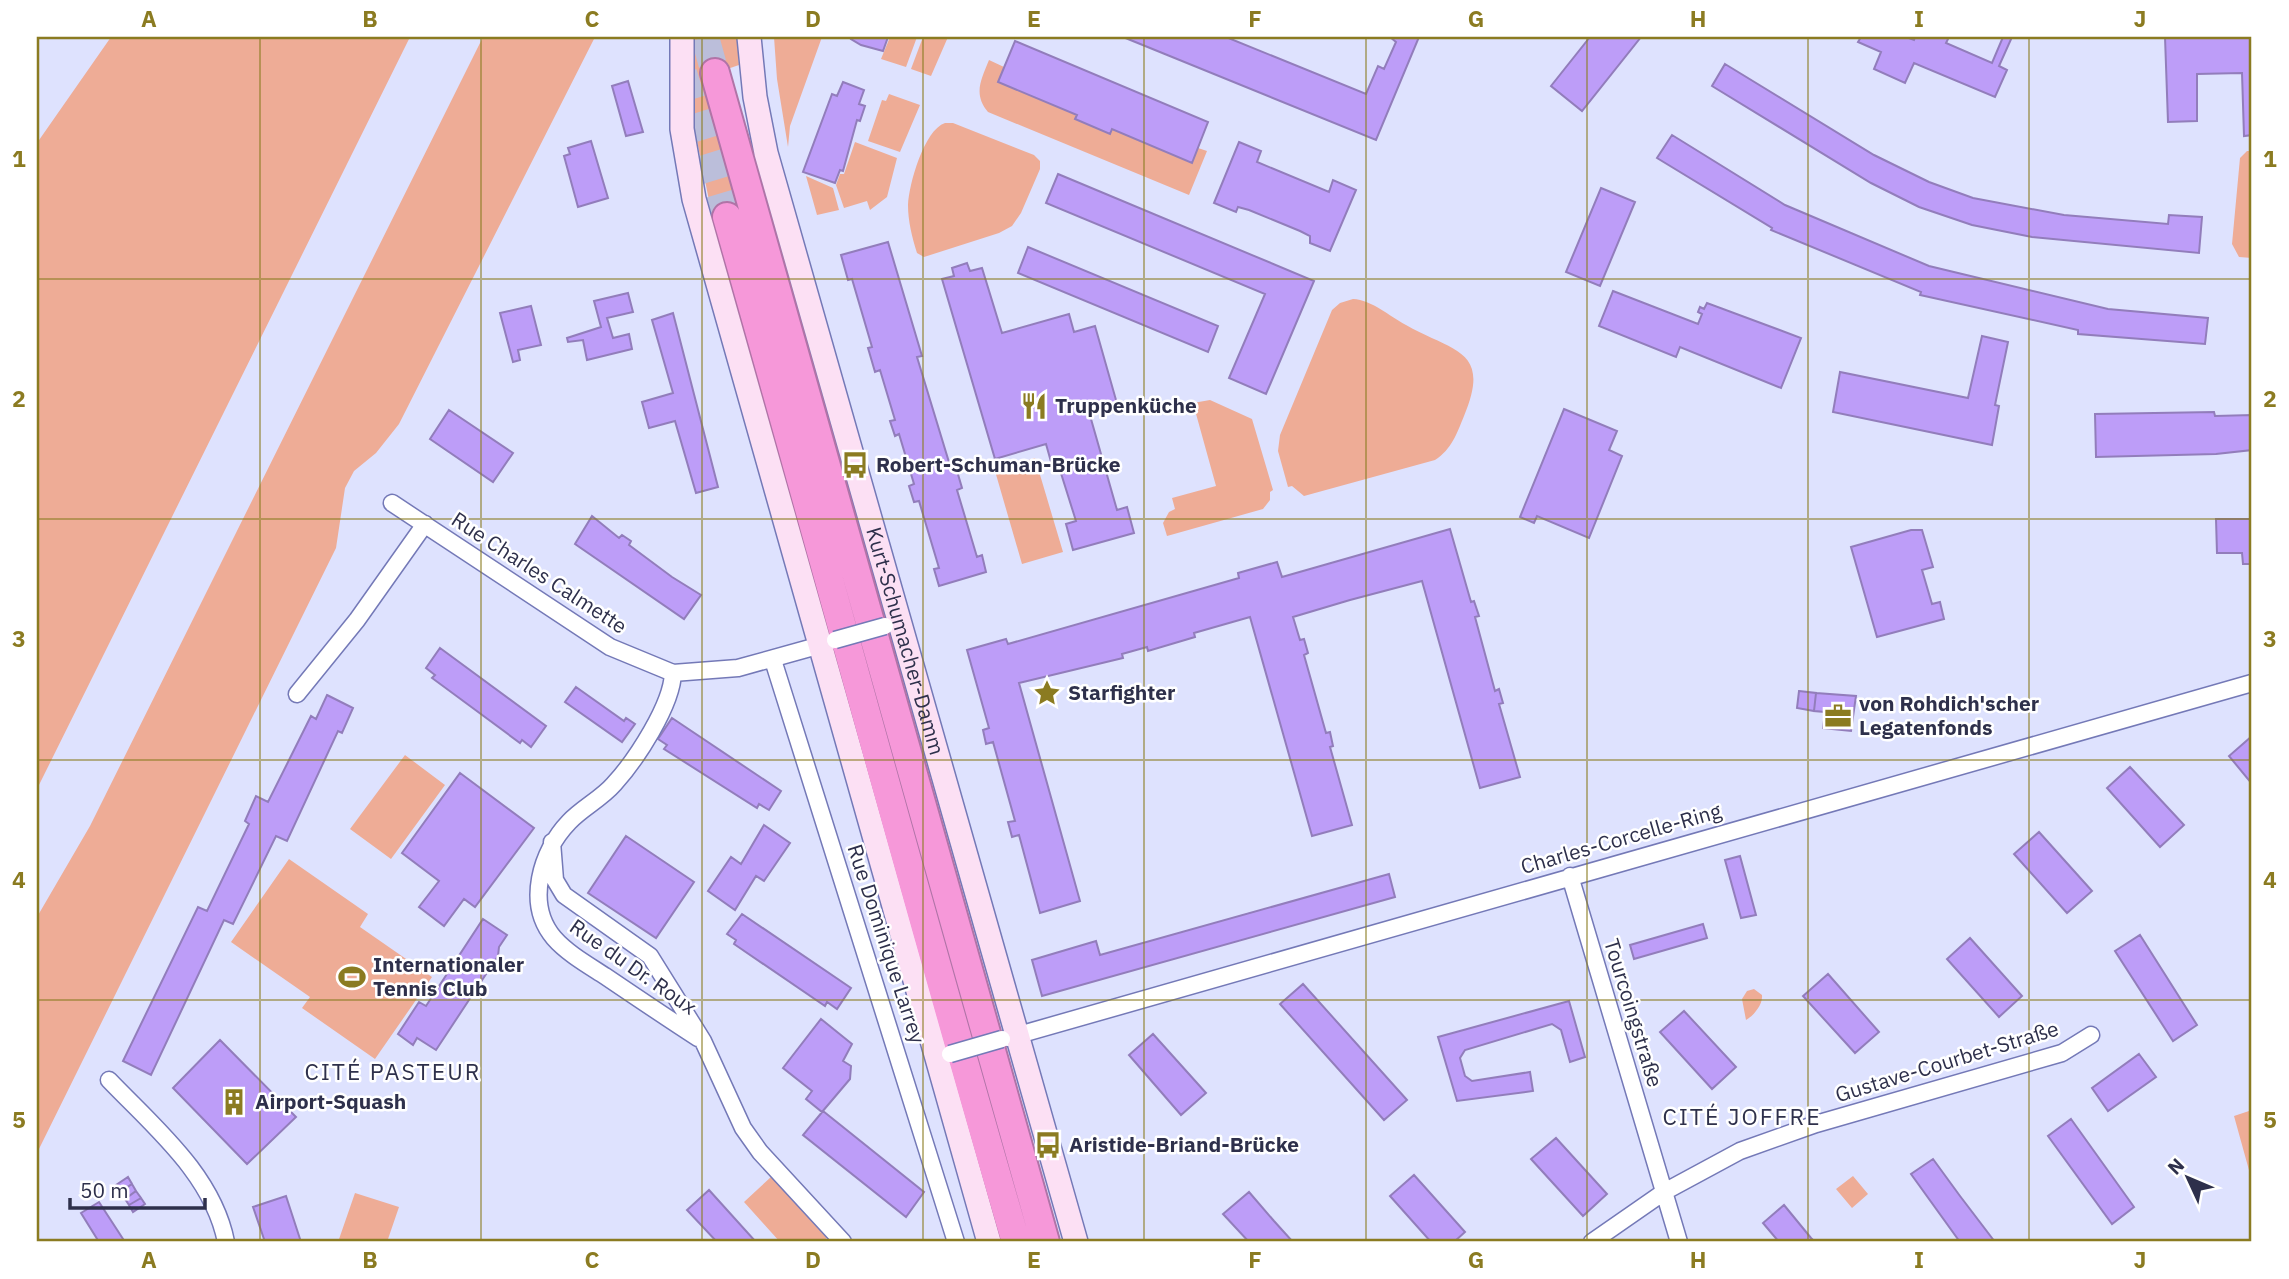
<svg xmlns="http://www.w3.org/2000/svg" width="2289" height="1279" font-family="'IBM Plex Sans',sans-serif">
  <rect width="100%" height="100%" fill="#dee2fe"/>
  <path fill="#eeac96" d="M111 37H410L37 789V143Z
    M483 37H595L399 424 376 453 354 471 345 488 336 548 37 1153V917L90 826Z
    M695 37H737L739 65 701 78 741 211 713 220 695 131Z
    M774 37H822L790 126 788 147 777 79Z
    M890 37H917L906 67 881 59Z
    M923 37H948L931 76 911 69Z
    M989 60 1004 67 998 82 1077 115 1110 133 1112 129 1191 162 1198 148 1207 151 1189 195 988 112C973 94 981 80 989 60Z
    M889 94 920 105 900 152 868 141 882 100 886 101Z
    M945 123H953L1034 155 1040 161V169L1021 213 1012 226 999 233 924 257 917 253C912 237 908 221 908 205 909 184 924 130 945 123Z
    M855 142 897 158 887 197 870 210 867 201 844 208 836 185 840 174H844Z
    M2247 151H2252V258L2239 257 2232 244 2240 158Z
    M806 176 833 188 839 210 817 215Z
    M1353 299C1372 300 1389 316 1406 325 1453 352 1492 349 1464 416 1457 433 1452 449 1435 460L1304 496 1292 486 1288 487 1278 451 1280 435 1332 310 1340 303Z
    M1210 400 1252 419 1273 490 1270 492V500L1263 509 1167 536 1163 523 1169 512 1175 509 1172 498 1216 486 1193 403Z
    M1035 458 1063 552 1022 564 995 471Z
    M405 755 445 785 391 859 350 829Z
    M289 859 368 914 360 927 432 977 375 1059 302 1008 310 997 231 942Z
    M1754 989 1762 995C1763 1005 1753 1016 1746 1020L1742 999 1747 991Z
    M2252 1110V1181L2234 1116Z
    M772 1176 827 1238 822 1242H780L744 1202Z
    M1853 1176 1868 1194 1852 1208 1836 1189Z
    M355 1193 399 1207 387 1242H338Z"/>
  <path fill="#bd9df8" stroke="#927dbb" stroke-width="2" d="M852 37H888L883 51 861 45 851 39Z
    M1123 37H1226L1366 94 1378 66 1384 69 1396 42 1390 37H1419L1376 140Z
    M1590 37H1641L1582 111 1551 86Z
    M1861 37H1906L1914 40 1915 37H1949L1946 43 1992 63 2003 37H2012L1999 66 2007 70 1995 97 1914 63 1905 83 1874 69 1881 52 1858 42Z
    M2165 37H2252V135L2244 136 2242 73 2197 74V121L2168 122Z
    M1015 41 1208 122 1192 163 1112 129 1110 134 1075 119 1077 115 998 82Z
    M1725 64 1874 155 1929 182 1973 198 2064 215 2168 224 2169 215 2202 217 2199 253 2032 237 1972 225 1919 207 1871 183 1712 86Z
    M628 81 643 132 626 136 612 86Z
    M843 82 864 90 859 104 865 106 860 121 857 120 843 171 840 170 835 183 803 172 832 94 837 96Z
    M1672 135 1785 205 1929 266 2108 309 2208 318 2205 344 2078 334V330L1920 295 1921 292 1771 230 1772 228 1657 158Z
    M591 141 608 198 578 207 564 156 570 154 568 148Z
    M1239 142 1261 151 1257 162 1329 192 1333 180 1356 190 1330 251 1310 243V236L1300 231 1249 210 1238 207 1236 212 1214 203Z
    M1058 174 1314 281 1266 394 1229 378 1265 294 1046 203Z
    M1601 188 1635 202 1600 286 1566 272Z
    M888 242 922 356 917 357 952 472 957 471 962 488 957 490 977 557 982 555 986 572 939 586 934 569 939 568 919 501 914 502 909 486 914 484 899 434 895 436 890 421 895 420 880 370 875 372 868 348 872 347 852 279 848 280 841 255Z
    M1028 247 1218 326 1208 352 1018 273Z
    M967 263 970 271 982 268 1002 333 1069 314 1074 332 1095 326 1118 407 1095 414 1093 404 1087 405 1117 510 1127 507 1134 533 1073 550 1066 524 1076 521 1059 467 1053 469 1046 444 995 459 942 279 954 276 952 268Z
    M1613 291 1698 324 1702 314 1698 312 1700 307 1704 309 1707 303 1801 338 1781 388 1680 347 1676 357 1599 326Z
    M628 293 633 312 607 318 613 338 629 334 632 349 587 360 583 340 568 342 567 338 601 327 594 301Z
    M531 306 541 345 518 350 520 360 513 362 500 313Z
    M673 313 718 487 696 493 675 421 649 428 642 402 673 393 652 320Z
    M1982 336 2008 342 1995 405 1999 406 1992 445 1833 412 1840 372 1968 398Z
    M1564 409 1617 431 1609 450 1622 456 1589 538 1537 516 1534 523 1520 517Z
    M449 410 513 453 493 482 430 439Z
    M2214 412 2215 416 2252 415V450L2216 454 2096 457 2095 414Z
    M592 516 619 538 622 535 631 541 629 545 672 577 701 595 684 619 575 544Z
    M2216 519H2252V564H2243L2242 553H2217Z
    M1450 529 1471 602 1474 601 1479 616 1475 617 1495 691 1499 689 1503 703 1499 704 1520 777 1480 788 1422 581 1350 600 1293 617 1300 640 1304 639 1308 653 1304 655 1326 733 1330 732 1333 746 1330 747 1352 825 1312 836 1250 617 1194 633 1195 637 1148 651 1147 647 1122 654 1123 658 1019 683 1080 901 1040 913 1019 835 1012 837 1008 822 1015 821 993 742 986 744 983 730 989 728 967 650 1006 639 1008 644 1239 578 1238 573 1277 562 1282 577Z
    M1911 530H1922L1933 567 1922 570 1932 604 1940 602 1944 619 1877 637 1851 547Z
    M440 648 546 726 531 747 522 740 520 743 432 678 435 675 426 668Z
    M576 687 624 721 626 718 635 724 622 742 565 702Z
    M1799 691 1816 693 1814 711 1797 708Z
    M1816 693 1856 696 1851 731 1823 728 1825 712 1814 711Z
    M327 695 353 708 342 733 338 731 287 841 276 836 233 924 224 920 151 1075 123 1061 198 907 207 911 249 824 245 821 256 796 268 802 311 716 316 719Z
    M672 718 781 791 769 810 759 804 757 808 664 749 667 745 658 739Z
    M2252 736V784L2229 756Z
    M2130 767 2184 825 2160 847 2107 788Z
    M460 773 534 828 475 907 464 899 444 926 419 907 439 881 402 853Z
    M764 825 790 843 764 881 756 876 735 910 708 891 731 857 741 864Z
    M2039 832 2092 891 2067 913 2014 854Z
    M626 836 694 882 656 938 588 893Z
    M1740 856 1756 915 1741 918 1725 860Z
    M1389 874 1395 897 1042 996 1032 960 1096 941 1100 955Z
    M742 914 851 988 837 1009 827 1002 825 1006 734 944 736 940 727 934Z
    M483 919 507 935 499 947 498 956 436 1050 417 1038 413 1045 398 1034 419 1002 426 1006Z
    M1703 924 1707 938 1634 959 1630 945Z
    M2140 935 2197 1025 2173 1041 2115 951Z
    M1970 938 2022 996 1999 1017 1947 959Z
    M1828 974 1879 1032 1855 1053 1803 996Z
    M1303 984 1407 1100 1384 1120 1280 1004Z
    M1569 1001 1585 1057 1570 1062 1561 1030 1552 1024 1465 1050 1460 1058 1465 1076 1472 1081 1530 1072 1533 1091 1457 1101 1438 1037Z
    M1684 1011 1736 1067 1712 1089 1660 1032Z
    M821 1019 852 1044 843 1061 851 1066 850 1079 822 1112 806 1099 812 1091 783 1068Z
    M1153 1034 1206 1093 1181 1115 1129 1055Z
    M220 1040 296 1117 247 1164 173 1088Z
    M2139 1054 2156 1077 2108 1111 2092 1088Z
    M823 1111 924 1192 906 1217 803 1135Z
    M2071 1119 2134 1207 2112 1224 2048 1136Z
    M1556 1138 1607 1194 1583 1216 1531 1159Z
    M1933 1159 1960 1196 1995 1242H1960L1911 1174Z
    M1414 1175 1465 1232 1454 1242H1431L1390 1196Z
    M128 1177 132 1184 120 1192 116 1185Z
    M132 1184 136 1191 125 1199 120 1192Z
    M709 1190 756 1242H717L687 1210Z
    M136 1191 141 1198 129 1205 125 1199Z
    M1249 1192 1274 1221 1293 1242H1249L1223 1214Z
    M286 1196 301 1242H265L253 1207Z
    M141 1198 145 1204 133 1212 129 1205Z
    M99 1202 125 1242H99L81 1213Z
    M1784 1205 1811 1238 1815 1242H1779L1763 1223Z"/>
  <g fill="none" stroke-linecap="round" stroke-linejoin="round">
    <path stroke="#bbbeda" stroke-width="28" stroke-dasharray="28 14" stroke-linecap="butt" d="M705 37 715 73
      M683 73 727 217"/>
    <defs>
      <path id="minor" d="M392 503 610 647 673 673 738 668 828 643
        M773 660 956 1242
        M673 673C672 705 636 760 614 784 601 799 582 808 569 822 541 851 525 904 554 938 567 953 588 965 605 976 636 997 667 1018 698 1038
        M297 694 357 620 425 524
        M552 842 555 880 564 895 650 956 703 1041 743 1128 760 1152 843 1242
        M1570 876 1679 1242
        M1008 1038 2252 683
        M109 1080C154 1127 213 1175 226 1242
        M1592 1242 1664 1192 1740 1151 1816 1124 2062 1053 2091 1035"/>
      <g id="secondary">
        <path d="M682 37V129L694 199 989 1242"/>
        <path id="s1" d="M749 37 755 97 766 153 1076 1242"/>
      </g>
      <path id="motorway" d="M715 73 1045 1242
        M727 217C825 559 916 902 1016 1242"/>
    </defs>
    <use href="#minor" stroke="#7479b7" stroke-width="19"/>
    <use href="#secondary" stroke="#7479b7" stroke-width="26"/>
    <use href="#motorway" stroke="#b074a7" stroke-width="32"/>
    <use href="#minor" stroke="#fff" stroke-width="16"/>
    <use href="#secondary" stroke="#fce0f4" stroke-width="23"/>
    <use href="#motorway" stroke="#f698d9" stroke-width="28"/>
    <defs>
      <path id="minor-bridge" d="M835 640 885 626
        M950 1054 1002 1039"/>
    </defs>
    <use href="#minor-bridge" stroke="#7479b7" stroke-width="19" stroke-linecap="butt"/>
    <use href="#minor-bridge" stroke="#fff" stroke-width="16"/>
  </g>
  <path fill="none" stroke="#8b7b21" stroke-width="2" stroke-opacity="0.55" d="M260 37V1242M481 37V1242M702 37V1242M923 37V1242M1144 37V1242M1366 37V1242M1587 37V1242M1808 37V1242M2029 37V1242M37 279H2252M37 519H2252M37 760H2252M37 1000H2252"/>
  <defs>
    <symbol id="restaurant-bare" viewBox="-9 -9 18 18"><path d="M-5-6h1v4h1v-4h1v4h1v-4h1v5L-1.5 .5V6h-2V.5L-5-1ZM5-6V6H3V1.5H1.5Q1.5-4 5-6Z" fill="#8b7b21" stroke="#fff" stroke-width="2.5" paint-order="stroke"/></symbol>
    <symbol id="bus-bare" viewBox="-9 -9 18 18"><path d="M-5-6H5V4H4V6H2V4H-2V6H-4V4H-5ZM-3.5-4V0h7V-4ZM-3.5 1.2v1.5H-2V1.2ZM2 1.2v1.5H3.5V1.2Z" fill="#8b7b21" stroke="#fff" stroke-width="2.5" paint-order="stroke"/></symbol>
    <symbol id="sight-bare" viewBox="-9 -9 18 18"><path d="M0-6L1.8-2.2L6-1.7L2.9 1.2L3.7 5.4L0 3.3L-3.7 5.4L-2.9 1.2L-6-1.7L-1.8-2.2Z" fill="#8b7b21" stroke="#fff" stroke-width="2.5" paint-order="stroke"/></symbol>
    <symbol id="office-bare" viewBox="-9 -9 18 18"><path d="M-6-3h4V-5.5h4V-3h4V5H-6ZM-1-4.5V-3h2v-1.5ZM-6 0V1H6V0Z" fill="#8b7b21" stroke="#fff" stroke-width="2.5" paint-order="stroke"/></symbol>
    <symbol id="stadium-bare" viewBox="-9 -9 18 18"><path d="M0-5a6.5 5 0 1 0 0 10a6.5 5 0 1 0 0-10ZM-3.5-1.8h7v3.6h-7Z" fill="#8b7b21" stroke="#fff" stroke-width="2.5" paint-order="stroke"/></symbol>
    <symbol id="building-bare" viewBox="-9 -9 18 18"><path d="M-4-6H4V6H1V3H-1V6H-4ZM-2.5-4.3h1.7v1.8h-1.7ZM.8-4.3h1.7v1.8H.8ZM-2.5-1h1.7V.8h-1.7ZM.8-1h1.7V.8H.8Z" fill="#8b7b21" stroke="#fff" stroke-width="2.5" paint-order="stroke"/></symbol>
  </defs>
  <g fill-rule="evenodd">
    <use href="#restaurant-bare" x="1015" y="387" width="38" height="38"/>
    <use href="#bus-bare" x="836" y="446" width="38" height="38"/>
    <use href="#sight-bare" x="1028" y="674" width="38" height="38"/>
    <use href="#office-bare" x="1819" y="697" width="38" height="38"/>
    <use href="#stadium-bare" x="333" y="958" width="38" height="38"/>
    <use href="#building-bare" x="215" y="1083" width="38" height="38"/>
    <use href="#bus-bare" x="1029" y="1126" width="38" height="38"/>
  </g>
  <g text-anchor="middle" stroke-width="5" stroke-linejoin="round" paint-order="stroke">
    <g font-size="21" font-weight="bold" fill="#2e304b" stroke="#fff" text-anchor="start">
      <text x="1055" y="413">Truppenküche</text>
      <text x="876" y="472">Robert-Schuman-Brücke</text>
      <text x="1068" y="700">Starfighter</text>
      <text x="1859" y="711">von Rohdich'scher<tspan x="1859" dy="24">Legatenfonds</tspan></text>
      <text x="373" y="972">Internationaler<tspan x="373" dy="24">Tennis Club</tspan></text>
      <text x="255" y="1109">Airport-Squash</text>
      <text x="1069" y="1152">Aristide-Briand-Brücke</text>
    </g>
    <g font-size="21" fill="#2e304b" stroke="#fff">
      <text transform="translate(539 573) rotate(33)" y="7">Rue Charles Calmette</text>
      <text dy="7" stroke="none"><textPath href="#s1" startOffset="625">Kurt-Schumacher-Damm</textPath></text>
      <text transform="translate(1621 839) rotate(-16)" y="7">Charles-Corcelle-Ring</text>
      <text transform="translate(886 944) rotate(72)" y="7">Rue Dominique Larrey</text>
      <text transform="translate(633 967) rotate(35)" y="7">Rue du Dr. Roux</text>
      <text transform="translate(1633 1013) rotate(73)" y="7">Tourcoingstraße</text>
      <text transform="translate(1947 1062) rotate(-17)" y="7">Gustave-Courbet-Straße</text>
    </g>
    <g font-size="23" letter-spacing="2" fill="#2e304b" stroke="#fff">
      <text x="393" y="1080">CITÉ PASTEUR</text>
      <text x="1742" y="1125">CITÉ JOFFRE</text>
    </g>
  </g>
  <rect width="2289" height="1279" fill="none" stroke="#ffffff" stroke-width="77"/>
  <g transform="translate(2188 1178) rotate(314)" stroke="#ffffff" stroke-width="5" paint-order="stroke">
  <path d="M0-5L12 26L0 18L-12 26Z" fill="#2e304b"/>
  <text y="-10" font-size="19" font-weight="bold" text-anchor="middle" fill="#2e304b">N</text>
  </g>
  <path d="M70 1198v10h135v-10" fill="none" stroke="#2e304b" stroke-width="3.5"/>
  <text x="80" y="1198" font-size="21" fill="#2e304b" stroke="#ffffff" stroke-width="5" paint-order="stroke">50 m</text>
  <rect x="38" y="38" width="2212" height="1202" fill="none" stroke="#8b7b21" stroke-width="2.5"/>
  <g font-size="23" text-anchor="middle" font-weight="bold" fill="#8b7b21">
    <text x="149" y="27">A</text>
    <text x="370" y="27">B</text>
    <text x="592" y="27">C</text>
    <text x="813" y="27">D</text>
    <text x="1034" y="27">E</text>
    <text x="1255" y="27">F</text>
    <text x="1476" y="27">G</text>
    <text x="1698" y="27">H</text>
    <text x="1919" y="27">I</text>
    <text x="2140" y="27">J</text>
    <text x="19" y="167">1</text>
    <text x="2270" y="167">1</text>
    <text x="19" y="407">2</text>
    <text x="2270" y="407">2</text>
    <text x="19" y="647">3</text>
    <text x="2270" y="647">3</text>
    <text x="19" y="888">4</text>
    <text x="2270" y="888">4</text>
    <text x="19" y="1128">5</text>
    <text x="2270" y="1128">5</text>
    <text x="149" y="1268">A</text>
    <text x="370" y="1268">B</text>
    <text x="592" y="1268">C</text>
    <text x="813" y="1268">D</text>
    <text x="1034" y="1268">E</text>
    <text x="1255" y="1268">F</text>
    <text x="1476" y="1268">G</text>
    <text x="1698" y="1268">H</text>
    <text x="1919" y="1268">I</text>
    <text x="2140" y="1268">J</text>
  </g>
</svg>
